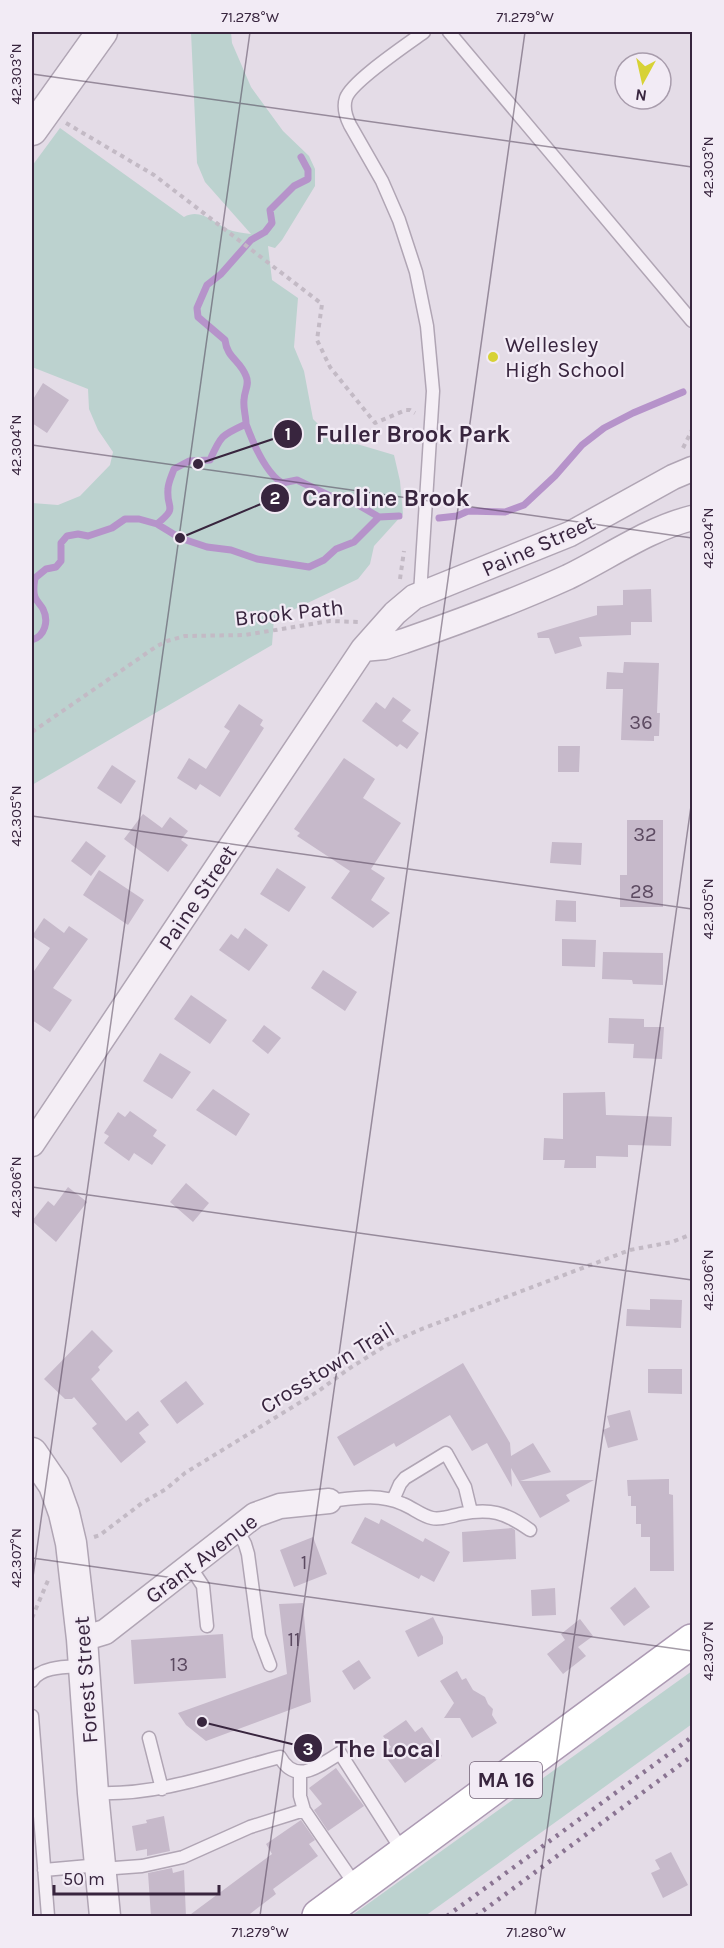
<svg xmlns="http://www.w3.org/2000/svg" width="724" height="1948" font-family="Karla,sans-serif">
  <rect width="100%" height="100%" fill="#e4dce7"/>
  <path fill="#bcd2cf" d="M191 32H231L232 43 251 87 283 131 309 156 315 169V186L282 240 275 248 268 246 272 280 298 298 294 347 304 371 313 419 330 436 394 455 400 481 403 514 374 546 370 564 358 579 274 619 272 645 32 785V503L58 505 80 496 110 465 113 452 98 430 89 409 88 389 32 367V166L60 128 184 217C201 208 212 222 227 229 234 232 243 233 251 234L205 182 197 163Z
    M692 1671V1724L425 1916H351Z"/>
  <g fill="none" stroke-linecap="round" stroke-linejoin="round">
    <path stroke="#b693ca" stroke-width="7" d="M246 424C253 443 265 472 282 483L297 480 330 496 348 499 379 517
      M439 518 457 516 468 511 505 512 524 505 555 476 582 445 604 428 633 413 683 392
      M157 524C179 506 166 510 168 489 168 483 172 475 174 469L189 461 210 460C221 435 222 435 246 424 246 416 243 408 244 400 244 391 250 385 246 376 240 360 227 358 225 340L198 317 197 308 207 285 221 274 251 240 265 232 272 223 270 210 294 186 308 179V170L301 157
      M32 640C45 636 49 621 43 609 41 605 37 602 35 597 33 592 34 584 35 578L46 569 56 567 61 561V543L67 536 78 534 88 536 112 528 125 519H139L157 524 180 538 207 547 231 550 257 559 309 567 324 560 336 549 354 542 379 517 399 516"/>
  </g>
  <path fill="#c6b9ca" d="M43 383 69 400 47 433 32 423V401Z
    M651 589 652 622H631V635L579 637 582 646 555 654 549 638H538L537 633 597 615V606L623 605V590Z
    M624 662 659 663 657 713H660L659 736H654V741L621 740 623 689H606L607 672 623 673Z
    M393 697 411 710 402 721 419 733 407 749 400 744 397 747 362 721 376 702 385 709Z
    M239 704 263 720 260 725 264 728 220 797 200 784 196 790 177 778 189 758 206 769 230 731 224 727Z
    M558 746H580L579 772H558Z
    M344 758 375 779 363 798 401 823 371 869 385 878 371 900 390 913 373 928 331 898 350 871 297 836 300 833 294 829Z
    M112 765 136 781 121 804 97 788Z
    M143 814 162 828 170 817 188 831 181 840 188 845 168 872 124 839Z
    M627 820H663V907H620V875H627Z
    M86 841 106 856 91 876 71 861Z
    M552 842 582 843 581 865 550 863Z
    M277 868 306 887 289 912 260 894Z
    M99 870 144 900 128 925 83 895Z
    M556 900 576 901V922L555 921Z
    M44 918 64 933 69 926 88 939 53 988 72 1000 50 1032 32 1020V974L50 948 32 936Z
    M245 928 268 945 249 971 219 950 231 934 238 939Z
    M562 939 596 940 595 967 562 966Z
    M603 952 663 953V985L633 984 632 980 602 979Z
    M323 970 357 992 345 1011 311 988Z
    M191 995 227 1020 210 1044 174 1019Z
    M609 1018 644 1019V1027H664L662 1059 633 1058 634 1044 608 1043Z
    M264 1025 281 1038 268 1054 252 1041Z
    M160 1053 191 1072 172 1099 143 1081Z
    M213 1089 250 1114 236 1136 196 1110Z
    M605 1092 606 1115 672 1117 671 1146 628 1145V1157L596 1156V1168H564L565 1160H543L544 1138 563 1139V1093Z
    M130 1111 157 1130 153 1136 166 1145 152 1165 134 1153 129 1161 104 1143 109 1136 104 1133 118 1112 125 1117Z
    M186 1183 209 1203 193 1222 170 1202Z
    M68 1187 87 1202 56 1242 32 1221 48 1201 54 1206Z
    M650 1299 682 1300 681 1328 626 1326 627 1309 650 1310Z
    M92 1330 113 1351 98 1367 100 1370 91 1379 126 1421 138 1411 149 1425 139 1433 146 1442 121 1463 92 1428 97 1424 74 1397 72 1399H65L44 1379Z
    M463 1363 510 1443 511 1456 533 1443 551 1472 520 1481 594 1480 566 1495 570 1501 540 1518 511 1468 512 1487 487 1443 472 1451 450 1415 396 1447 394 1443 354 1466 337 1437Z
    M648 1369H682V1394L648 1393Z
    M186 1381 204 1404 177 1424 160 1401Z
    M630 1410 638 1440 608 1448 603 1430 610 1427 607 1416Z
    M669 1479V1494L673 1495 674 1571H650V1537H641V1524H636V1506H631V1496H628L627 1480Z
    M365 1517 379 1524 381 1519 423 1542 425 1538 450 1552 434 1582 421 1575 419 1579 351 1543Z
    M512 1528 515 1530 516 1559 463 1562 462 1532Z
    M313 1537 327 1574 294 1587 280 1550Z
    M635 1587 650 1607 624 1626 610 1608Z
    M555 1588 556 1615 532 1616 531 1590Z
    M303 1603 311 1702 206 1741 186 1725 178 1713 287 1674 279 1604Z
    M433 1617 443 1637V1644L418 1657 405 1631Z
    M580 1619 593 1636 578 1647 586 1656 563 1674 547 1654 565 1640 561 1634Z
    M223 1634 226 1678 134 1684 131 1640Z
    M359 1660 371 1678 354 1690 342 1671Z
    M457 1671 462 1680 466 1678 473 1690 485 1697 488 1704 493 1709 492 1715 497 1723 472 1738 460 1718H444L454 1703 440 1681Z
    M406 1720 415 1732 422 1727 442 1756 405 1783 383 1753 391 1747 383 1736Z
    M336 1768 364 1806 328 1831 314 1810 322 1804 309 1788Z
    M164 1816 170 1851 147 1856V1849L136 1851 132 1826 147 1823 146 1820Z
    M301 1820 315 1840 309 1844 318 1856 273 1889 276 1894 246 1917H187L272 1854 266 1844Z
    M671 1852 688 1885 663 1898 651 1873 660 1869 655 1860Z
    M172 1868 173 1873 184 1870 186 1917H151L148 1873Z"/>
  <g fill="none" stroke-linecap="round" stroke-linejoin="round">
    <defs>
      <path id="service" d="M449 32 692 321
        M420 594 433 391 427 326 416 272 399 220 382 181 350 125C346 117 343 107 346 98 352 81 408 44 424 32
        M393 1500 400 1484 405 1478 446 1453 465 1487 471 1512
        M329 1501C354 1498 379 1493 403 1504 413 1508 422 1516 432 1518 441 1520 451 1516 460 1514 490 1508 505 1512 530 1530
        M236 1528 245 1544 248 1554 259 1636 270 1665
        M189 1565 203 1586 207 1626
        M32 1681C41 1666 67 1667 83 1666
        M32 1716 48 1916
        M149 1738 162 1789
        M300 1772V1796L304 1810 356 1886
        M94 1793C158 1796 219 1773 280 1757 296 1786 320 1765 340 1753L403 1852
        M101 1869 142 1866 183 1857 250 1827 304 1810
        M44 1870 100 1865"/>
      <path id="minor" d="M363 649 385 647 404 641C459 622 515 601 568 577 609 557 648 529 692 518
        M32 1144 363 649 395 613 414 597 570 534 673 477 692 469
        M82 1639 105 1632 255 1515 280 1506 329 1501"/>
      <path id="tertiary" d="M32 130 102 32
        M32 1453 54 1485 64 1513 71 1543 82 1639 93 1793 105 1916"/>
      <path id="primary" d="M319 1916 692 1641"/>
    </defs>
    <use href="#service" stroke="#b0a5b4" stroke-width="15"/>
    <use href="#minor" stroke="#b0a5b4" stroke-width="27"/>
    <use href="#tertiary" stroke="#b0a5b4" stroke-width="33"/>
    <use href="#primary" stroke="#ac9ab3" stroke-width="36"/>
    <path stroke="#c3bac5" stroke-width="4" stroke-dasharray="4.5 4.5" stroke-linecap="butt" d="M66 123 154 175 322 304 317 340 330 367 375 423 406 410H410L415 413
      M683 448 692 430
      M400 579 404 551
      M32 732 157 646 167 641 185 636 245 635 330 621 358 622
      M94 1537 100 1535 142 1503 166 1489 185 1473 317 1392 350 1368 385 1346 419 1330 630 1250 672 1242 692 1234
      M32 1618 49 1578"/>
    <use href="#service" stroke="#f4eef5" stroke-width="12"/>
    <use href="#minor" stroke="#f4eef5" stroke-width="24"/>
    <use href="#tertiary" stroke="#f4eef5" stroke-width="30"/>
    <use href="#primary" stroke="#fff" stroke-width="33"/>
    <path stroke="#8a7492" stroke-width="4.5" stroke-dasharray="3 6" stroke-linecap="butt" d="M447 1916 692 1737
      M476 1916 692 1756"/>
  </g>
  <path fill="none" stroke="#38253e" stroke-width="1.5" stroke-opacity="0.45" d="M32 74 692 167M32 445 692 538M32 816 692 909M32 1187 692 1280M32 1558 692 1651M32 1584 250 32M260 1916 525 32M535 1916 692 799"/>
  <circle fill="#d7d236" stroke="#f2ebf5" stroke-width="2" cx="493" cy="357" r="6"/>
  <g text-anchor="middle" stroke-width="4.5" stroke-linejoin="round" paint-order="stroke">
    <g font-size="20" fill="#5c4a61">
      <text x="641" y="729">36</text>
      <text x="645" y="841">32</text>
      <text x="642" y="898">28</text>
      <text x="304" y="1569">1</text>
      <text x="294" y="1646">11</text>
      <text x="179" y="1671">13</text>
    </g>
    <rect fill="#f2ebf5" stroke="#706075" stroke-width="1.5" x="470" y="1762" width="72" height="36" rx="4.5"/>
    <g font-size="21" font-weight="bold" fill="#38253e">
      <text x="506" y="1787">MA 16</text>
    </g>
    <g font-size="22" fill="#38253e" stroke="#f2ebf5" text-anchor="start">
      <text x="505" y="352">Wellesley<tspan x="505" dy="25">High School</tspan></text>
    </g>
    <g font-size="22" fill="#38253e" stroke="#f2ebf5">
      <text transform="translate(538 545) rotate(-24)" y="8">Paine Street</text>
      <text transform="translate(289 612) rotate(-6)" y="8">Brook Path</text>
      <text transform="translate(197 897) rotate(-56)" y="8">Paine Street</text>
      <text transform="translate(327 1367) rotate(-32)" y="8">Crosstown Trail</text>
      <text transform="translate(201 1558) rotate(-37)" y="8">Grant Avenue</text>
      <text transform="translate(85 1680) rotate(-94)" y="8">Forest Street</text>
    </g>
  </g>
  <path fill="none" stroke="#38253e" stroke-width="2" d="M198 464L288 434M180 538L275 498M202 1722L308 1748"/>
  <g fill="#38253e" stroke="#f2ebf5" stroke-width="2">
    <circle cx="198" cy="464" r="6"/>
    <circle cx="180" cy="538" r="6"/>
    <circle cx="202" cy="1722" r="6"/>
    <circle cx="288" cy="434" r="15"/>
    <circle cx="275" cy="498" r="15"/>
    <circle cx="308" cy="1748" r="15"/>
  </g>
  <g font-size="18" text-anchor="middle" font-weight="bold" fill="#fff">
    <text x="288" y="440">1</text>
    <text x="275" y="504">2</text>
    <text x="308" y="1755">3</text>
  </g>
  <g font-size="24" text-anchor="middle" font-weight="bold" fill="#38253e" stroke="#f2ebf5" stroke-width="4.5" stroke-linejoin="round" paint-order="stroke">
    <text x="413" y="442">Fuller Brook Park</text>
    <text x="386" y="506">Caroline Brook</text>
    <text x="388" y="1757">The Local</text>
  </g>
  <rect width="724" height="1948" fill="none" stroke="#f2ebf5" stroke-width="66"/>
  <g transform="translate(643 81) rotate(188)"><circle r="28" fill="#f2ebf5" stroke="#a89cac" stroke-width="1.5"/>
  <path d="M0-4.5L10 22L0 15L-10 22Z" fill="#d7d236"/>
  <text y="-9" font-size="16" font-weight="bold" text-anchor="middle" fill="#38253e">N</text>
  </g>
  <path d="M54 1885v9h165v-9" fill="none" stroke="#38253e" stroke-width="3"/>
  <text x="63" y="1885" font-size="18" fill="#38253e" stroke="#f2ebf5" stroke-width="4.5" paint-order="stroke">50 m</text>
  <rect x="33" y="33" width="658" height="1882" fill="none" stroke="#38253e" stroke-width="2"/>
  <g font-size="15" text-anchor="middle" fill="#38253e">
    <text x="250" y="22">71.278°W</text>
    <text x="525" y="22">71.279°W</text>
    <text transform="translate(16 74) rotate(-90)" y="5">42.303°N</text>
    <text transform="translate(708 167) rotate(-90)" y="5">42.303°N</text>
    <text transform="translate(16 445) rotate(-90)" y="5">42.304°N</text>
    <text transform="translate(708 538) rotate(-90)" y="5">42.304°N</text>
    <text transform="translate(16 816) rotate(-90)" y="5">42.305°N</text>
    <text transform="translate(708 909) rotate(-90)" y="5">42.305°N</text>
    <text transform="translate(16 1187) rotate(-90)" y="5">42.306°N</text>
    <text transform="translate(708 1280) rotate(-90)" y="5">42.306°N</text>
    <text transform="translate(16 1558) rotate(-90)" y="5">42.307°N</text>
    <text transform="translate(708 1651) rotate(-90)" y="5">42.307°N</text>
    <text x="260" y="1937">71.279°W</text>
    <text x="536" y="1937">71.280°W</text>
  </g>
</svg>
